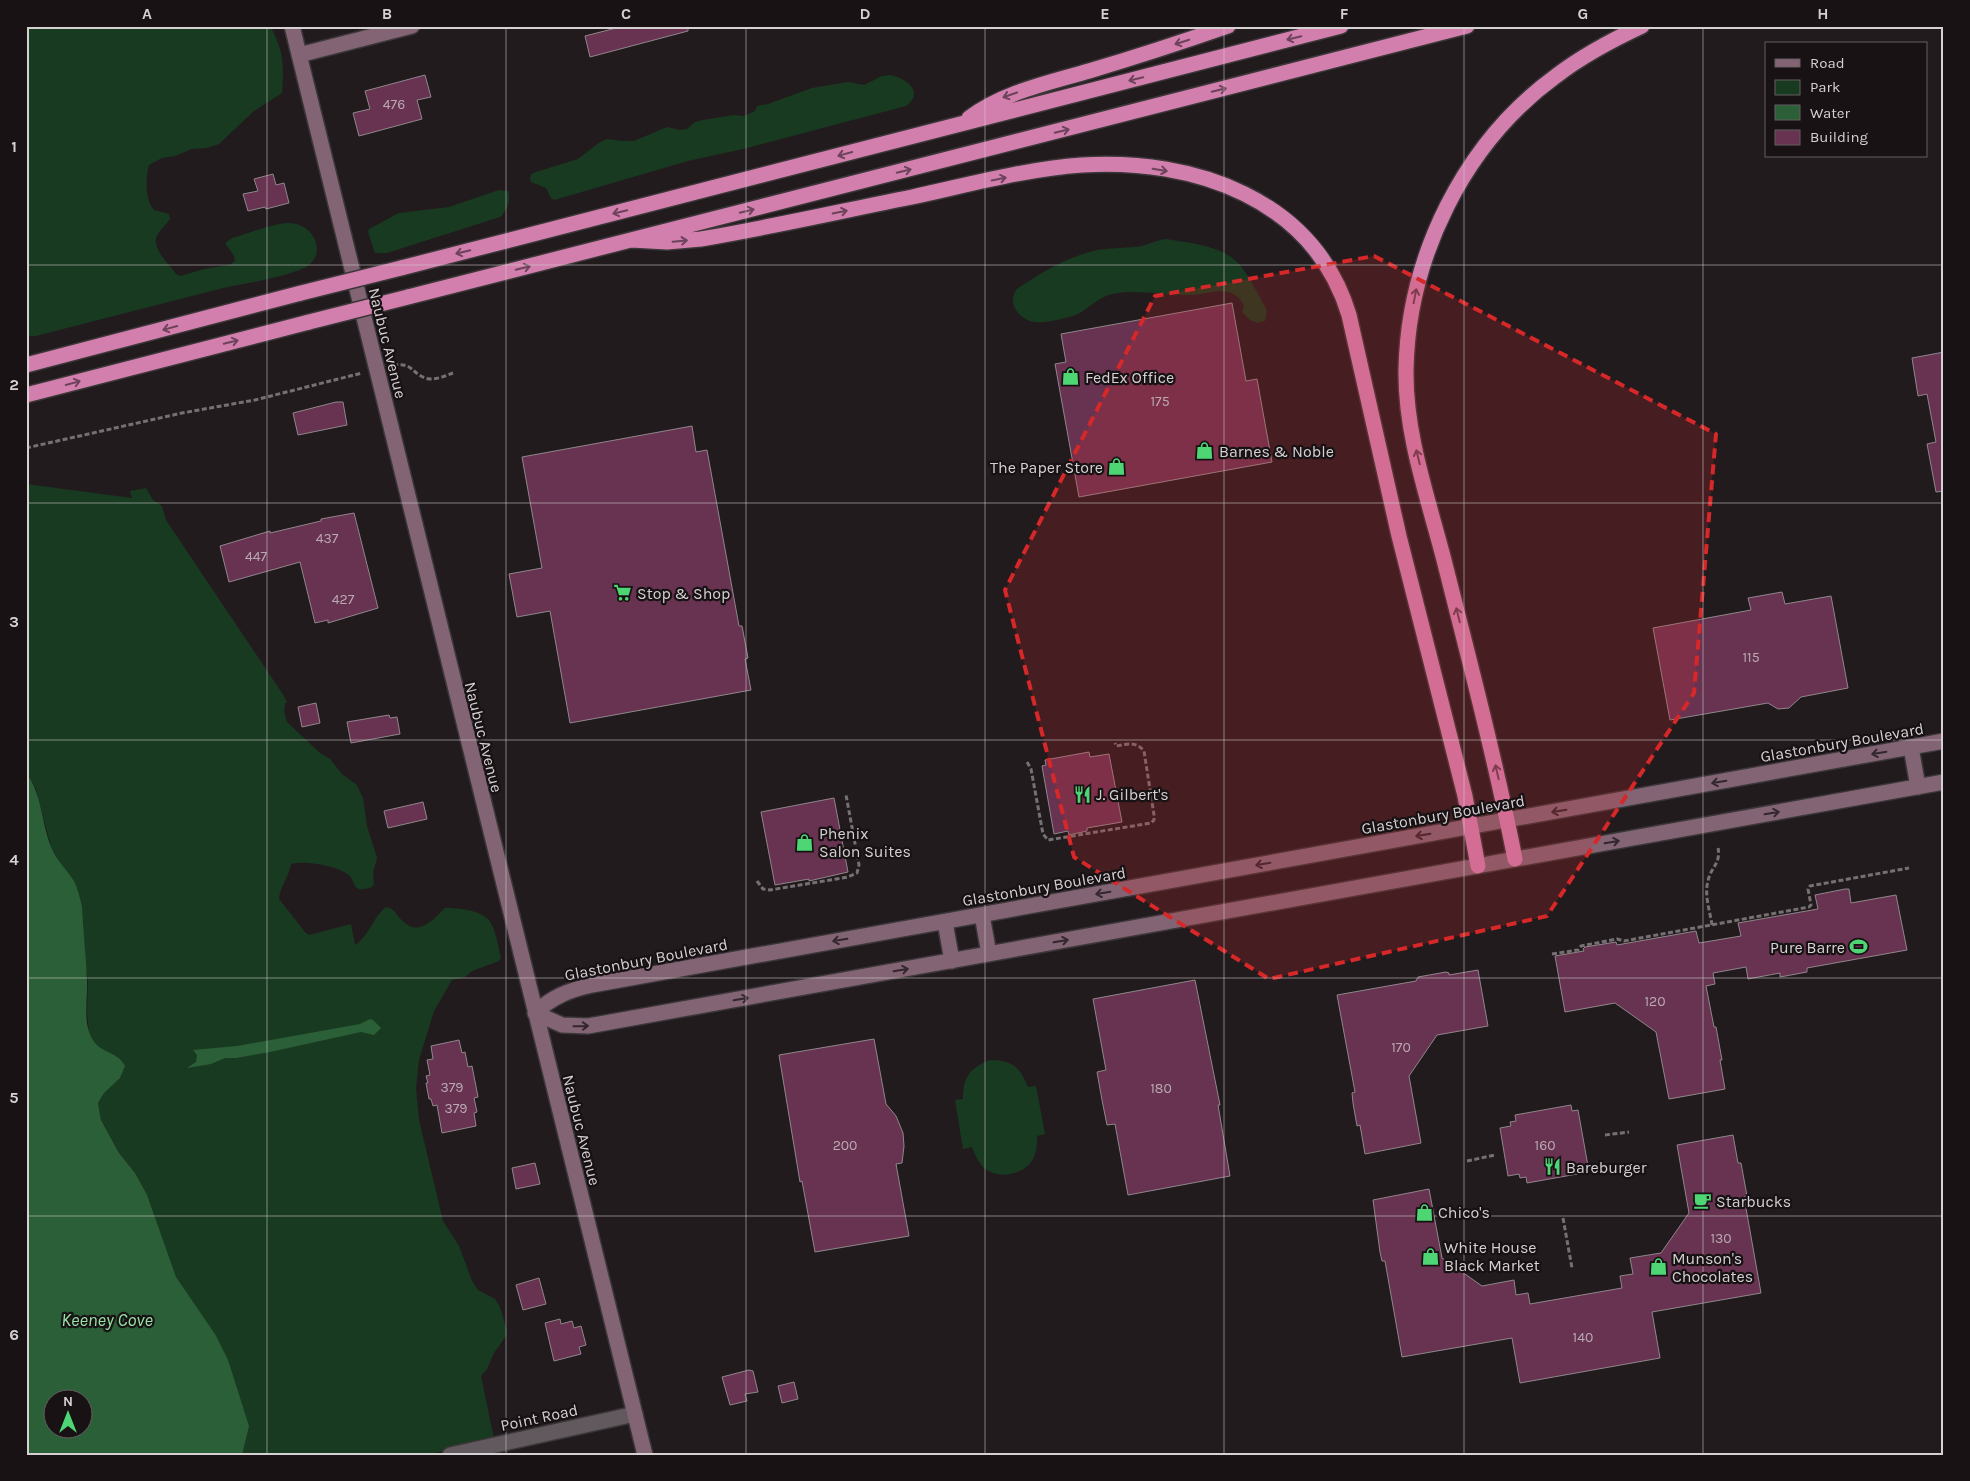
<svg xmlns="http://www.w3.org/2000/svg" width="1970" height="1481" font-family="Karla,sans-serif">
  <rect width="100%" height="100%" fill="#221b1e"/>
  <path fill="#183a20" d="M26 26H270C284 51 284 65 282 93L254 111 219 144 207 148 192 149 175 156 162 158 149 165C145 178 145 200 154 210L169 214 170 219C166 225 157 232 156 239 154 251 170 265 176 274L180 276 204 269 229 265 235 261 234 256 225 243 232 238C247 234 272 224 287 223 303 222 317 234 317 250 317 257 311 265 304 268 279 279 250 282 223 288 161 304 98 320 36 336H26Z
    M890 75C906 78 925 92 906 106L743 149 688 161 554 200 551 198 546 188 531 182 530 179 531 174 536 172 578 159 600 142 607 139 622 141H634L667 127 680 130 687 129 695 122 703 120 734 115 744 116 755 111 757 106 768 104 812 88 848 82 864 85 882 76Z
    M499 190 508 191C511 200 507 211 500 217L387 253H375L368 232 369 229 399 213 449 207Z
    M1166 239C1189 243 1221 245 1238 263 1250 276 1258 295 1267 310L1265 321 1258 323 1250 320 1242 312 1244 306C1241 299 1235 293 1227 292 1217 289 1210 293 1201 294 1172 298 1141 288 1112 294 1099 297 1091 306 1080 313 1073 317 1043 324 1035 322 1019 320 1006 303 1017 289 1042 272 1067 257 1097 250 1110 248 1123 248 1136 247 1146 246 1156 240 1166 239Z
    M26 484 132 498 130 491 146 488 153 500 162 506 166 520 284 696 287 703H285L284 711 287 722 320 753 330 759 342 774 357 785 363 798 367 826 377 858 373 873 374 884 372 887C368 888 360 891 357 888 353 885 353 879 349 875 338 866 305 860 291 864 289 877 280 886 279 899L305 932 309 935 351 924 355 945C369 936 373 917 386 907 396 909 396 916 404 922 419 937 435 918 445 908 457 908 479 910 488 919 496 928 498 947 501 958L499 961 472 971 465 977 452 980 434 1011 419 1060 416 1088 419 1120 443 1221 459 1246 472 1281 478 1290 495 1299 500 1307 507 1331 506 1336 494 1353 487 1369 481 1376 494 1439 427 1455H198L153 1213 135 1173 119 1153 101 1120 98 1103 104 1093 89 1034 87 1011 88 981 73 880 61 865 51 847 36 789 26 773Z
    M990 1060C1012 1060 1020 1067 1028 1087L1036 1086 1045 1134 1037 1136C1037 1144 1037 1151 1033 1159 1024 1175 999 1180 984 1168 978 1162 975 1155 972 1147L963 1149 955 1100 963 1099C963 1077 970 1068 990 1060Z"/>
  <path fill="#2b5f37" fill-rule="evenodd" d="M26 773C43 795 41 824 52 849 58 862 67 870 74 881 78 889 80 898 82 907 83 931 86 955 87 980 88 999 82 1023 93 1040 100 1053 119 1052 125 1066L120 1078 104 1093 98 1103 101 1120 119 1153 135 1173 147 1195 176 1277 215 1334 228 1360 249 1426 242 1455H26ZM52 1398H82V1428H52Z
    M370 1019 373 1020 381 1028 374 1035 361 1032 270 1052 236 1058H225L211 1064 187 1068 196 1062 197 1055 193 1050 237 1046 360 1024Z"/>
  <path fill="#673351" stroke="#90868b" d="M624 26H688V31L590 57 585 36Z
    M425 75 431 97 417 100 422 119 359 136 353 113 370 109 365 91Z
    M273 174 276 185 284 183 289 203 266 209 265 207 248 211 243 194 258 191 254 179Z
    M1232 303 1246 381 1257 379 1272 462 1079 497 1055 364 1066 362 1061 334Z
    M1944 352V491L1936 492 1927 444 1936 442 1927 394 1918 396 1912 358Z
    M336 402H343L347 425 298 435 293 413Z
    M692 426 696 452 707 450 739 626H742L748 658 745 659 751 690 570 723 550 611 517 617 509 574 542 568 522 457Z
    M354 513 378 608 328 623V620L315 623 300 562 229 582 220 546 270 531V533L321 521V519Z
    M1782 592 1785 604 1831 596 1848 688 1801 697 1789 708 1778 709 1768 703 1670 720 1653 628 1751 610 1748 598Z
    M316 703 320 723 302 727 298 707Z
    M389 715 390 718 397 717 400 734 351 743 347 722Z
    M1089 752 1090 757 1109 754 1122 822 1087 828V831L1069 835 1068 831 1054 834 1042 766 1046 765 1045 760Z
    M834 798 848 872 809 881V879L775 885 761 812Z
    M423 802 427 819 388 828 384 811Z
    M1845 889H1849L1851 903 1896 895 1907 950 1807 968V972L1780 977V973L1748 979 1746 967 1713 973 1715 984 1706 986 1714 1027H1716L1722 1060H1720L1725 1089 1669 1099 1656 1032 1615 1003 1565 1012 1555 956 1584 951 1583 949 1585 947 1616 942 1617 945 1696 931 1699 943 1741 936 1738 923 1818 909 1815 895Z
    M1478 970 1488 1026 1437 1035 1409 1076 1421 1143 1365 1154 1360 1125 1357 1126 1353 1103 1352 1093 1355 1092 1337 995 1416 981 1418 977 1446 972 1449 973V975Z
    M1195 980 1220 1105H1218L1230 1176 1128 1195 1115 1124 1107 1125 1102 1100 1097 1072 1106 1070 1093 999Z
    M874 1039 886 1104 896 1116 903 1133 904 1146 902 1163 896 1164 909 1236 815 1252 802 1181 800 1182 779 1055Z
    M459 1040 462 1053 465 1052 468 1067 472 1066 478 1097 474 1098 477 1112 474 1113 476 1126 442 1133 437 1105 433 1106 431 1099H429L426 1083H428L426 1076 430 1075 427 1060 433 1059 431 1046Z
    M1571 1105 1572 1111 1578 1110 1588 1166 1582 1167 1583 1173 1527 1183 1526 1177 1520 1178 1519 1174 1508 1176 1500 1128 1511 1126 1510 1122 1516 1121 1515 1115Z
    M1733 1135 1738 1163H1741L1747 1196 1744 1197 1761 1293 1652 1312 1660 1358 1520 1383 1512 1338 1402 1357 1385 1261H1382L1380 1252 1373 1200 1429 1189 1442 1258 1482 1286 1514 1280 1516 1295 1528 1293 1530 1304 1622 1288 1620 1276 1633 1274 1630 1258 1661 1253 1689 1213 1677 1145Z
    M535 1163 540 1184 516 1189 512 1168Z
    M539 1278 546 1304 523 1310 516 1285Z
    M560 1319 561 1324 572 1321 574 1328 581 1326 586 1345 579 1347 581 1354 554 1361 545 1323Z
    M749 1370 753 1371 758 1392 745 1394 747 1401 730 1405 722 1377Z
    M794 1382 798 1399 782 1403 778 1386Z"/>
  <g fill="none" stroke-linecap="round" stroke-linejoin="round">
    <defs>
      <path id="street" d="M450 1455 635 1414"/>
      <path id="secondary" d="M292 26 645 1455
        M299 55 412 26
        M1911 747 1918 787
        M982 915 989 954
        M945 922 952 961
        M535 1013C552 997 569 990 592 985L1944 741
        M535 1013 562 1025 588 1026 1944 782"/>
      <path id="highway" d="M969 118C1004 92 1048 83 1089 71 1136 57 1182 42 1228 26
        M632 240 667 242 701 239C772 227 842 211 912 197 968 185 1025 169 1082 165 1194 158 1314 199 1349 315L1399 536 1465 796 1478 866
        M401 268 1341 26
        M408 297 1467 26
        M26 365 301 293
        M26 395 309 322
        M1515 859C1495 758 1469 659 1444 560 1428 498 1405 434 1406 370 1408 257 1464 143 1556 76 1582 56 1612 40 1642 26"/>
    </defs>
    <use href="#street" stroke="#3b3638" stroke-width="18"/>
    <use href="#secondary" stroke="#3b3638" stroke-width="18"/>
    <use href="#highway" stroke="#3b3638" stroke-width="18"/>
    <path stroke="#767073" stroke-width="3" stroke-dasharray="5 2.5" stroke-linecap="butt" d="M393 365C414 363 410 372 425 378 434 381 445 376 453 373
      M26 448 182 413 255 400 362 373
      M1027 762 1031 769 1043 834 1048 840 1151 823 1154 820V815L1144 751C1136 741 1127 744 1116 746L1115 743
      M757 881 763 889 770 890 848 877 857 873 859 865 846 795
      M1712 925C1710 911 1704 895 1708 881 1711 866 1721 865 1718 847
      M1552 954 1578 950 1581 946 1617 939 1624 941 1809 907 1811 905 1808 889 1810 886 1909 868
      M1605 1135 1629 1132
      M1467 1161 1495 1155
      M1563 1218 1572 1268"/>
    <use href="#street" stroke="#61595d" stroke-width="15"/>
    <use href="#secondary" stroke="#836475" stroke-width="15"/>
    <use href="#highway" stroke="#d37fae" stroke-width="15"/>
    <defs>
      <path id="highway-bridge" d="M301 293 401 268
        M309 322 408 297"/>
    </defs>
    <use href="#highway-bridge" stroke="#3b3638" stroke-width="18" stroke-linecap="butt"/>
    <use href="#highway-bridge" stroke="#d37fae" stroke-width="15"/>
  </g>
  <defs><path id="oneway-shaft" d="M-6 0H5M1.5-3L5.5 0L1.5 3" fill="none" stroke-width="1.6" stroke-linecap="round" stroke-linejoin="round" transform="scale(1.25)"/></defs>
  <g stroke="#6c435a">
    <use href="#oneway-shaft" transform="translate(1294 38) rotate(166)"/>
    <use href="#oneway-shaft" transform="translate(1182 42) rotate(162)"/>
    <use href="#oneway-shaft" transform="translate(1136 79) rotate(166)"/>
    <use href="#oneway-shaft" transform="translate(1219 90) rotate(-14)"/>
    <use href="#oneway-shaft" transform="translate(1010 95) rotate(161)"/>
    <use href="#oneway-shaft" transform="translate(1062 131) rotate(-14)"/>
    <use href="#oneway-shaft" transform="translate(845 154) rotate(165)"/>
    <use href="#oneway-shaft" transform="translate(1160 170) rotate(9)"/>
    <use href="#oneway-shaft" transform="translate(904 171) rotate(-14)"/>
    <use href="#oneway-shaft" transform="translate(999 179) rotate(-12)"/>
    <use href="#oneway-shaft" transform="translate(747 211) rotate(-14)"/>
    <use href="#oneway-shaft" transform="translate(620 212) rotate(166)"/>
    <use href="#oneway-shaft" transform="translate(840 212) rotate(-12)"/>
    <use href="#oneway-shaft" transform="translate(680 241) rotate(-5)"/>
    <use href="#oneway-shaft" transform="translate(463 252) rotate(166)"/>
    <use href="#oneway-shaft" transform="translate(523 268) rotate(-14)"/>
    <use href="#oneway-shaft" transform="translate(1415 296) rotate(-79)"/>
    <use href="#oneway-shaft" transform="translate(170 328) rotate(165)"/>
    <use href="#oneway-shaft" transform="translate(231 342) rotate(-14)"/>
    <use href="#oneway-shaft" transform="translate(73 383) rotate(-15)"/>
    <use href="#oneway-shaft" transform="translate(1418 457) rotate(-104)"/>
    <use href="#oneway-shaft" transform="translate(1458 615) rotate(-104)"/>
    <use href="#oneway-shaft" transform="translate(1497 772) rotate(-103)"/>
  </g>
  <g stroke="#33262d">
    <use href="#oneway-shaft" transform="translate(1879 753) rotate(170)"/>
    <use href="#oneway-shaft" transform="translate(1719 782) rotate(170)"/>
    <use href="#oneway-shaft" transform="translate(1559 811) rotate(170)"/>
    <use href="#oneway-shaft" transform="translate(1772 813) rotate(-10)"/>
    <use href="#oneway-shaft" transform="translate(1423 835) rotate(170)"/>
    <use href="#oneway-shaft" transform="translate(1612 842) rotate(-10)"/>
    <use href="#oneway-shaft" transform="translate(1263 864) rotate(170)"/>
    <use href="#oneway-shaft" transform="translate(1103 893) rotate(170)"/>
    <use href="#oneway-shaft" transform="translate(840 940) rotate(170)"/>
    <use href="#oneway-shaft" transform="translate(1061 941) rotate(-10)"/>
    <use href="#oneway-shaft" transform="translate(901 970) rotate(-10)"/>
    <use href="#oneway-shaft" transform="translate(741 999) rotate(-10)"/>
    <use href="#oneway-shaft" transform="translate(581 1026) rotate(-1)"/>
  </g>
  <path fill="#d62828" fill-opacity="0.2" stroke="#d62828" stroke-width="4" stroke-dasharray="10 6" stroke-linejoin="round" d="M1374 256 1716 434 1694 693 1547 916 1269 979 1074 857 1005 590 1155 296Z"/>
  <path fill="none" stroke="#d5d0d2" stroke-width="1" stroke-opacity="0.55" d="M267 26V1455M506 26V1455M746 26V1455M985 26V1455M1224 26V1455M1464 26V1455M1703 26V1455M26 265H1944M26 503H1944M26 740H1944M26 978H1944M26 1216H1944"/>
  <defs>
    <symbol id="shop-bare" viewBox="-9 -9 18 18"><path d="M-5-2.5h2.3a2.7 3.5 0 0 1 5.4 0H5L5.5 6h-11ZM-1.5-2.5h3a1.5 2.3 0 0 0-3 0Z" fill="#4ed675" stroke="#181215" stroke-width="2.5" paint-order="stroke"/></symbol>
    <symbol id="supermarket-bare" viewBox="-9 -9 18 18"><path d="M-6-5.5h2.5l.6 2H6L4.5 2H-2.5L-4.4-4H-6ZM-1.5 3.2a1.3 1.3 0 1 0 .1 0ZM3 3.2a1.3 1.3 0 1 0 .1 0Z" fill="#4ed675" stroke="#181215" stroke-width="2.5" paint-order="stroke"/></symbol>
    <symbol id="restaurant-bare" viewBox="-9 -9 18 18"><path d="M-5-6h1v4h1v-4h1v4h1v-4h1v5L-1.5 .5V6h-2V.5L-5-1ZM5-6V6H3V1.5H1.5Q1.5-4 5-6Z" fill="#4ed675" stroke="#181215" stroke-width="2.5" paint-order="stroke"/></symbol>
    <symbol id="stadium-bare" viewBox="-9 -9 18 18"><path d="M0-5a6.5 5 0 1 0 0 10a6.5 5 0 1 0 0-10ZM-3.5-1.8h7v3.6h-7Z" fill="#4ed675" stroke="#181215" stroke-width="2.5" paint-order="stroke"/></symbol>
    <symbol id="cafe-bare" viewBox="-9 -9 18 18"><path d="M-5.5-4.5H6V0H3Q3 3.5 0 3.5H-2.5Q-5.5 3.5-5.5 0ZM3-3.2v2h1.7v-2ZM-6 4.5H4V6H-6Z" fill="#4ed675" stroke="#181215" stroke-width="2.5" paint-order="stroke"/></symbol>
  </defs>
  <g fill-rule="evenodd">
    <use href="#shop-bare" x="1058" y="364" width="25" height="25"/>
    <use href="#shop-bare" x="1192" y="438" width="25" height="25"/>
    <use href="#shop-bare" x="1104" y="454" width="25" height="25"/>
    <use href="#supermarket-bare" x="610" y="580" width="25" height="25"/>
    <use href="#restaurant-bare" x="1070" y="782" width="25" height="25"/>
    <use href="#shop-bare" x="792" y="830" width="25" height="25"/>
    <use href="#stadium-bare" x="1846" y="934" width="25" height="25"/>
    <use href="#restaurant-bare" x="1540" y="1154" width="25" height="25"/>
    <use href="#cafe-bare" x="1690" y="1188" width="25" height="25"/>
    <use href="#shop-bare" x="1412" y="1200" width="25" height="25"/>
    <use href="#shop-bare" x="1418" y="1244" width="25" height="25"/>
    <use href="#shop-bare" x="1646" y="1254" width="25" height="25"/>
  </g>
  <g text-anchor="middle" stroke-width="4.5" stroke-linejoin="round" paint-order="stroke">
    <g font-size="14" fill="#baa9b2">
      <text x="394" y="109">476</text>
      <text x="1160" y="406">175</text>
      <text x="327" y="543">437</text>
      <text x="256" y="561">447</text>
      <text x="343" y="604">427</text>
      <text x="1751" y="662">115</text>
      <text x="1655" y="1006">120</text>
      <text x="1401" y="1052">170</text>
      <text x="452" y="1092">379</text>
      <text x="1161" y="1093">180</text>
      <text x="456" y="1113">379</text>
      <text x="845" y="1150">200</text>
      <text x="1545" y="1150">160</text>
      <text x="1721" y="1243">130</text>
      <text x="1583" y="1342">140</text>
    </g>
    <g font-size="16" fill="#d5d0d2" stroke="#181215">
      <text transform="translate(388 343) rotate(76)" y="6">Naubuc Avenue</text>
      <text transform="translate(484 737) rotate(76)" y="6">Naubuc Avenue</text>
      <text transform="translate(1842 742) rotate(-10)" y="6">Glastonbury Boulevard</text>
      <text transform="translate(1443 814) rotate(-10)" y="6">Glastonbury Boulevard</text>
      <text transform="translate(1044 886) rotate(-10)" y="6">Glastonbury Boulevard</text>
      <text transform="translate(646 959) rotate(-11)" y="6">Glastonbury Boulevard</text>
      <text transform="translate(582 1130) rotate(76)" y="6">Naubuc Avenue</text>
      <text transform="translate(539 1417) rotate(-12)" y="6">Point Road</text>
    </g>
    <g font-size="16" fill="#d5d0d2" stroke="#181215" text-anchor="start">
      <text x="1085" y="383">FedEx Office</text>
      <text x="1219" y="457">Barnes &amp; Noble</text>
      <text x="1103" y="473" text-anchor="end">The Paper Store</text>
      <text x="637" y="599">Stop &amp; Shop</text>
      <text x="1096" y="800">J. Gilbert's</text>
      <text x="819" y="839">Phenix<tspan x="819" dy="18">Salon Suites</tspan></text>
      <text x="1845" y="953" text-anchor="end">Pure Barre</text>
      <text x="1566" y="1173">Bareburger</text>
      <text x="1716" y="1207">Starbucks</text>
      <text x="1438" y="1218">Chico's</text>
      <text x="1444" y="1253">White House<tspan x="1444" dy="18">Black Market</tspan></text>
      <text x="1672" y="1264">Munson's<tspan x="1672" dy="18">Chocolates</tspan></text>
    </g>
    <g font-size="18" font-style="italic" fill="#95e2a4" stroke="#181215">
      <text x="107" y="1326">Keeney Cove</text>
    </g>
  </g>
  <rect width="1970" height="1481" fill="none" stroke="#181215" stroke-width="55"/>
  <rect x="1765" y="42" width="162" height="115" fill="#181215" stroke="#645e61"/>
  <rect x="1775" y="59" width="25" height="8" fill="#836475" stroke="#645e61"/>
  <text x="1810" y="68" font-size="15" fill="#d5d0d2">Road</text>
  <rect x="1775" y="80" width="25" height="15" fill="#183a20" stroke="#645e61"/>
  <text x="1810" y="92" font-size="15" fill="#d5d0d2">Park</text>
  <rect x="1775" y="105" width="25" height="15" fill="#2b5f37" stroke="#645e61"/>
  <text x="1810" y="118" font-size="15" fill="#d5d0d2">Water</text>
  <rect x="1775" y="130" width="25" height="15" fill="#673351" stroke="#645e61"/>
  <text x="1810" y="142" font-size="15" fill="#d5d0d2">Building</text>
  <g transform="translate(68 1414)"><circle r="24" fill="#181215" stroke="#645e61"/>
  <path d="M0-4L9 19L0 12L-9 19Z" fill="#4ed675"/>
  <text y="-8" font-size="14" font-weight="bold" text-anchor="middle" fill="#d5d0d2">N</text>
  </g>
  <rect x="28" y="28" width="1914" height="1426" fill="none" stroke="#d5d0d2" stroke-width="2"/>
  <g font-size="16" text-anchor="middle" font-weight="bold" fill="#d5d0d2">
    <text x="147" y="19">A</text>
    <text x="387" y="19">B</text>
    <text x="626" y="19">C</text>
    <text x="865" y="19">D</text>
    <text x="1105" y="19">E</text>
    <text x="1344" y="19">F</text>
    <text x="1583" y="19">G</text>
    <text x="1823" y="19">H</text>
    <text x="14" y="152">1</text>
    <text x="14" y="390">2</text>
    <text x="14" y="627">3</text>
    <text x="14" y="865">4</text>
    <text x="14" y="1103">5</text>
    <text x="14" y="1340">6</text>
  </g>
</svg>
